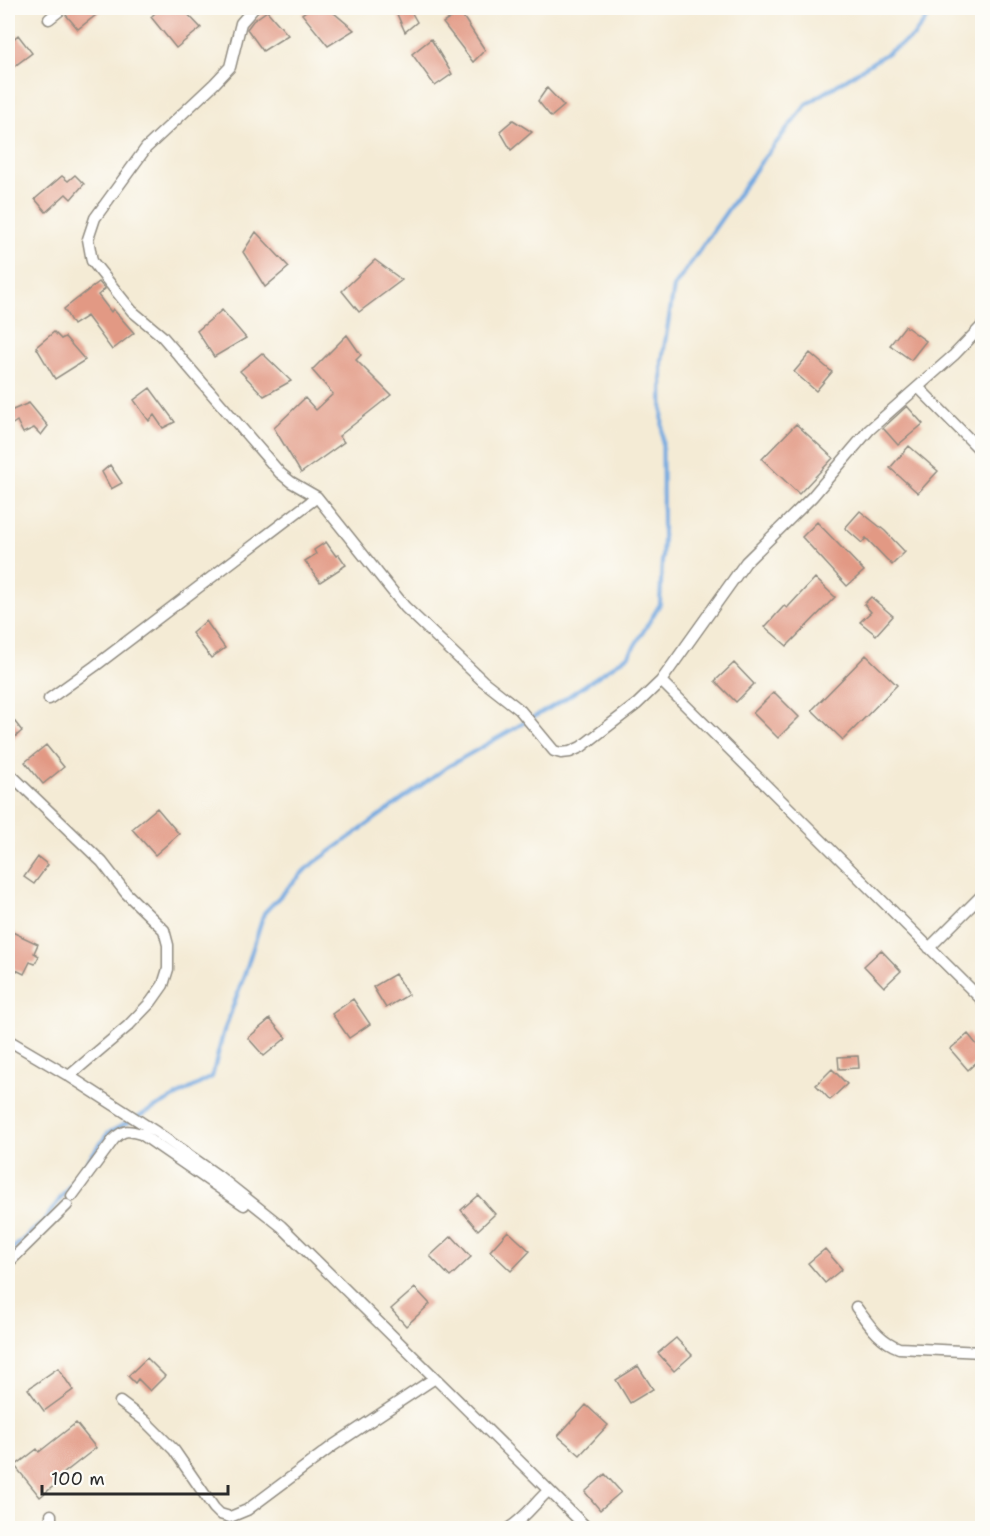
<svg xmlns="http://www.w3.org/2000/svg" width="990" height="1536" font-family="'Shantell Sans',sans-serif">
  <rect width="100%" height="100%" fill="#fdfcf7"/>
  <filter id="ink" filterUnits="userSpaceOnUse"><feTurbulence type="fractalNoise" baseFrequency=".0167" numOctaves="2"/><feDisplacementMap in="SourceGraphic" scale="12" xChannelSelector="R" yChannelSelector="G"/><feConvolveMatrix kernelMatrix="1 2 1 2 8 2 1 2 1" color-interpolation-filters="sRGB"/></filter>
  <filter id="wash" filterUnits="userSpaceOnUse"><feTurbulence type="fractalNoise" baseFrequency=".008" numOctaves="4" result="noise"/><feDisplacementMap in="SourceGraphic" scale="24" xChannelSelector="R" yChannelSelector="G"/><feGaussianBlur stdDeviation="1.35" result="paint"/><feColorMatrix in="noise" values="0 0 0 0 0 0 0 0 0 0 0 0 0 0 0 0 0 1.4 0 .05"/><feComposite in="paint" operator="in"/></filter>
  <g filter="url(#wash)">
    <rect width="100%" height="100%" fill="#f4ebd5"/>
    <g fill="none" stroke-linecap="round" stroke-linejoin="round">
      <path stroke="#72a8e0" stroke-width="4" d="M8 1253 44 1221 108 1133 212 1077 223 1034 245 973 264 913 306 869 447 767 560 702 629 655 660 604 663 538 662 361 674 287 761 162 807 104 914 36 934 8"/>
    </g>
    <g id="blocks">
      <path fill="#e29984" d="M70 8H105L78 29 66 15Z
        M160 8H182L201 28 176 48 151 17Z
        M310 8H328L354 30 328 46 302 14Z
        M409 8 417 22 405 32 397 14Z
        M267 11 288 35 263 51 247 29 253 21Z
        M460 12 485 50 473 62 443 23Z
        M18 35 32 53 8 71V44Z
        M431 39 452 74 435 86 412 54Z
        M547 88 564 106 551 117 538 101Z
        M513 120 532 132 511 150 500 131Z
        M75 175 84 184 71 199 66 194 46 212 35 199 62 176 68 181Z
        M256 232 289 267 265 287 243 252Z
        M375 260 402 280 359 312 342 291Z
        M99 282 105 289 98 295 111 312 113 309 134 333 112 350 87 316 73 325 64 309Z
        M222 310 246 338 214 357 197 331Z
        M905 326 926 341 911 360 890 345Z
        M54 332 61 339 65 337 85 360 55 379 36 347Z
        M347 335 361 355 356 360 391 395 339 436 344 442 301 473 274 428 305 398 316 410 333 394 312 370Z
        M262 353 291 381 264 396 240 371Z
        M810 353 832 372 816 391 794 372Z
        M150 388 175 422 163 428 154 415 149 421 134 400Z
        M29 403 48 426 41 435 34 428 23 433 17 421 11 425 8 418V412Z
        M907 406 923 424 898 445 883 428Z
        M796 424 833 458 799 494 762 459Z
        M909 446 938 471 918 493 890 468Z
        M110 465 122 483 111 489 102 472Z
        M860 511 885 531 905 552 892 565 866 538 862 543 845 528Z
        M817 522 864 571 847 586 802 537Z
        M326 542 336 556 339 555 346 565 320 582 305 561 316 554 314 550Z
        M815 578 835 597 787 646 765 627 784 606 787 608Z
        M871 597 893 616 876 635 860 622 871 612 864 604Z
        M206 621 225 648 211 658 192 633Z
        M866 655 897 685 843 740 812 710Z
        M734 663 754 684 736 702 715 681Z
        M774 692 799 717 778 738 753 713Z
        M8 713 22 731 8 743Z
        M46 745 64 767 43 784 25 762Z
        M157 808 179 834 155 855 132 829Z
        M38 857 48 865 34 884 24 877Z
        M8 930 38 944 34 953 39 956 35 964 30 962 24 974 8 966Z
        M881 950 901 971 884 987 864 966Z
        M395 974 408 995 386 1008 373 987Z
        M353 999 370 1024 349 1038 332 1014Z
        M270 1019 286 1038 264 1056 248 1038Z
        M968 1034 982 1051V1057L968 1070 950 1049Z
        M858 1056 859 1068 839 1069 838 1057Z
        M832 1069 847 1084 830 1100 816 1085Z
        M478 1195 495 1214 478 1230 461 1210Z
        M508 1231 530 1251 511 1271 490 1251Z
        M452 1236 471 1257 450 1277 430 1256Z
        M825 1249 842 1269 825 1283 808 1263Z
        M415 1288 430 1304 406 1326 391 1309Z
        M676 1338 692 1355 674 1371 658 1353Z
        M147 1358 165 1376 150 1391 138 1379 135 1383 128 1376Z
        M638 1366 653 1389 630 1403 616 1380Z
        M58 1368 73 1390 44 1411 28 1389Z
        M586 1405 608 1425 580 1455 558 1436Z
        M76 1423 96 1448 59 1477 61 1480 40 1497 15 1466 37 1449 39 1452Z
        M605 1474 621 1492 600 1510 585 1492Z"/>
    </g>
  </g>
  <g filter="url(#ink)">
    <use href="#blocks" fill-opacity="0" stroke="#908b80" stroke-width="1.5"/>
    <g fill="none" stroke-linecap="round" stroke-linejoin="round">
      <defs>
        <path id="minor" d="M254 8 241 23 230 67 214 84 146 148 95 218 88 239 92 261 132 311 162 336 280 473 291 482 317 497 405 607 483 681 520 710 554 751 561 753 570 752 581 747 637 704 661 681 746 562 812 497 869 430 954 355 982 326
          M49 19 63 8
          M918 387 982 452
          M661 681 982 1000
          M49 699 95 666 317 497
          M8 772 102 862 126 893 164 930 168 945V969L163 985 151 1002 128 1026 69 1076
          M929 948 982 895
          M8 1040 69 1076 156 1132 217 1175 281 1226 587 1528
          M72 1196 114 1139C124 1129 129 1130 141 1134L244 1205
          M8 1263 67 1205
          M856 1307C869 1324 878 1340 899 1348L982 1352
          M120 1402 144 1420 174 1450 214 1508 220 1514 230 1517 247 1510 334 1445 435 1378
          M51 1515V1528
          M509 1528C525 1518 534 1504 548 1491"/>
      </defs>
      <use href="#minor" stroke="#908b80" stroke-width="13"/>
      <use href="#minor" stroke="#fff" stroke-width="10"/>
    </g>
  </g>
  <rect width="990" height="1536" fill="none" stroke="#fdfcf7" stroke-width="30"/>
  <path d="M42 1485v9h186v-9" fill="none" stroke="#2b2b2b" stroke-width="3"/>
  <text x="51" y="1485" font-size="18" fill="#2b2b2b" stroke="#fdfcf7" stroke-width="4.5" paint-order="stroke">100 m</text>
</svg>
